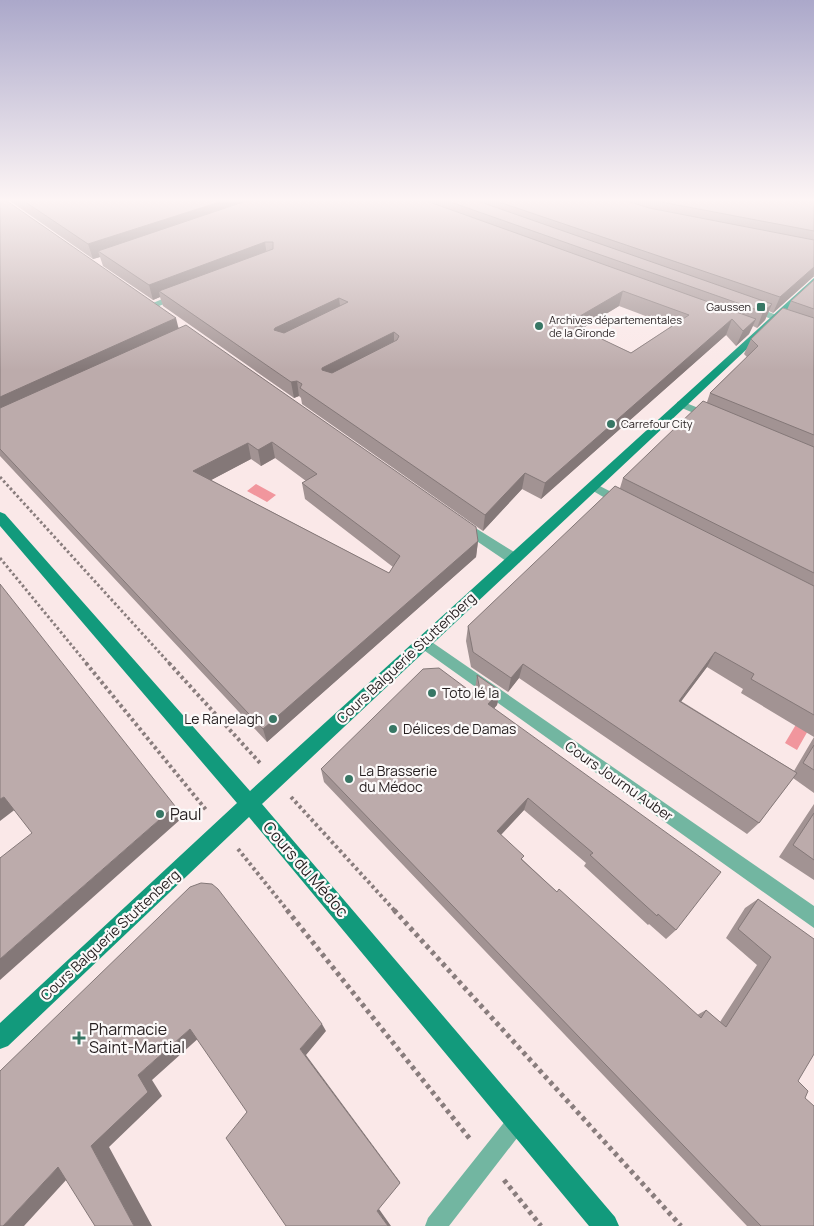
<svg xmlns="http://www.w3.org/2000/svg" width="814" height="1226" font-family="Manrope,sans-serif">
  <rect width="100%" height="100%" fill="#fae8e8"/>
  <path fill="#f1969d" d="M256 484 276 495 267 502 247 491Z
    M804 711 814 720 797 750 785 743Z"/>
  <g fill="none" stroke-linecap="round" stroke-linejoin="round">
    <path stroke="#897d7d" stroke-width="3" stroke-dasharray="2.5 2.5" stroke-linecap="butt" d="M0 477 170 664
      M0 558 87 664"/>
    <path stroke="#897d7d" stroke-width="4" stroke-dasharray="3 3" stroke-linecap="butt" d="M86 663 207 811
      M169 663 260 763
      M291 797 395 911
      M238 849 288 911"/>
    <path stroke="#897d7d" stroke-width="5" stroke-dasharray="4 4" stroke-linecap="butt" d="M287 910 470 1139
      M394 910 681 1226
      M504 1180 541 1226"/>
    <path fill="#72b6a1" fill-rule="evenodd" d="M592 482 625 499 626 502 625 505H617L588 488 587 486Z
      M517 1112 524 1115 527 1122 524 1129 449 1226H425L428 1218 510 1115Z"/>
    <path fill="#72b6a1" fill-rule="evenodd" d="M181 291 186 294 184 296 154 308 146 306Z
      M747 306H753L814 329V335L747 310Z
      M681 401 716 415 718 417 716 419H708L677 406V402Z
      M461 519 519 555 521 559 519 563H509L456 527 454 524 456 521Z
      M423 636 814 906V928L418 646 415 642 418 638Z"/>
    <path fill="#129a7c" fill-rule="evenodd" d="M814 278V286L262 804 615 1217 619 1226H589L249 817 8 1046 0 1049V1023L237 803 0 526V512L5 514 250 791Z"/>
  </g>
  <path fill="#a29393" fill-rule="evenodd" d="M0 199 179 328 478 541 476 557 267 742 0 456ZM275 458 306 481 302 483 305 499 393 567 389 573 211 480 251 459 261 466Z
    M7 199H814V277H813L773 313 769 311 765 320 757 328 753 326 749 334 736 346 726 335 541 499 522 489 483 531 302 404 301 398 299 396 294 398 163 306 160 297 153 300 103 266 100 257 93 259ZM619 306 672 326 631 353 581 329Z
    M814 280V793L793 778 759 823 747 834 519 678 508 692 471 667 466 641 468 626 620 488 623 478 707 402 710 393 747 357 744 354 751 339 787 310 791 301ZM707 667 743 689 741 693 814 737 794 771 681 701Z
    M477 675 500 691 497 705 494 708 676 930 666 939 649 924 648 925 584 866 586 863 524 810 501 835 523 860 557 892 697 1015 706 1010 720 1022 757 965 726 938 745 908 758 899 798 1081 805 1098 814 1226H747L324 782 321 769 476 695 475 689Z
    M814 804V880L779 857Z"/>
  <path fill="#847878" d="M229 199H273L98 251 100 257 93 259 88 244Z
    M265 242 267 256 159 291 160 297 153 300 149 285Z
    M814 267V274L813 277 773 313 780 297Z
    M623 291 619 306 565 339 568 323Z
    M339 298 341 313 277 343 274 330 275 328Z
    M772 304 765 320 757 328 763 312Z
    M176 318 180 334 0 417V397Z
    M732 319 726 335 541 499 545 483Z
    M756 319 749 334 736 346 743 331Z
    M394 332V348L324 383 322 370V368Z
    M297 381 299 396 294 398 291 382Z
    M272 442 275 458 261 466 258 450Z
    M248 443 251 459 198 487 193 471Z
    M525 473 522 489 483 531 485 515Z
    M478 541 476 557 267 742 263 729Z
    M715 652 707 667 671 715 679 701Z
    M523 664 519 678 508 692 511 678Z
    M500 691 497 705 486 718 488 704Z
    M4 797 17 808 0 821V799Z
    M528 798 524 810 494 842 497 831Z
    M175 806 182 818 0 980V959Z
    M322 1024 326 1031 306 1055 400 1182V1183L300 1049Z
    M190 1029 201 1036 152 1080 162 1096 109 1147 152 1226H134L91 1146 138 1075Z
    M58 1167H78L24 1226H3Z
    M379 1209 391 1226H388L377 1211Z"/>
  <path fill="#bcabab" stroke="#847878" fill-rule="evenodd" d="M0 199H4L176 318 0 397Z
    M21 199H229L88 244Z
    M252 199H421L756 319 743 331 732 319 545 483 525 473 485 515 300 388 302 384 297 381 291 382 159 291 273 249V242H265L149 285 98 251ZM623 291 689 315 631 353 568 323ZM339 298 348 302 284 333 274 330 275 328ZM394 332 399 336 397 340 332 373 322 370V368Z
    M442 199H472L772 304 763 312Z
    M490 199H621L649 208 814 240V267L780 297Z
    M645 199H814V231L651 200Z
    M814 280V309L791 301Z
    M783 308 814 318V435L710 393 758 346 751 339Z
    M186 325 476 527 478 541 263 729 0 449V408ZM272 442 317 474 302 483 400 556 389 573 193 471 248 443 258 450Z
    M703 401 814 447V573L623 478Z
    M615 486 814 586V715L751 679 754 674 715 652 679 701 797 773 759 823 523 664 511 678 473 652 468 626Z
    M0 584 175 806 0 959V858L32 833 4 797 0 799Z
    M439 668 482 700 477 675 500 691 488 704 721 872 676 930 658 914 657 916 590 855 593 853 528 798 497 831 524 856 521 859 557 892 559 889 701 1018 706 1010 726 1027 771 957 738 929 758 899 814 939V1054L798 1081 808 1091 805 1098 814 1106V1226H761L321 769 423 669Z
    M814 745V770L803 763Z
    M814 813V860L793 845Z
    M201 883 212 884 218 889 322 1024 300 1049 400 1183 377 1211 388 1226H286L226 1138 247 1112 190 1029 138 1075 148 1092 91 1146 134 1226H95L58 1167 3 1226H0V1071L190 887Z"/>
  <linearGradient id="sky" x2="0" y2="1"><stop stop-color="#aba8ca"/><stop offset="0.54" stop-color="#fdf5f5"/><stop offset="1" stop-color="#fdf5f5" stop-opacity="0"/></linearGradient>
  <rect width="814" height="370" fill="url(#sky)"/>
  <g fill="#377765" stroke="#fcf9f9" stroke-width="2">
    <rect x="756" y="302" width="10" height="10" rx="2.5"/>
    <circle cx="539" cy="326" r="5"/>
    <circle cx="611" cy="424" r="5"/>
    <circle cx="432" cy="693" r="5"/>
    <circle cx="273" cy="719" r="5"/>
    <circle cx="393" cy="729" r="5"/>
    <circle cx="349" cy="779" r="5"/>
    <circle cx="160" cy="814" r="5"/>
    <path d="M76.5 1030.5h5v5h5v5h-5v5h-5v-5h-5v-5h5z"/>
  </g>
  <g text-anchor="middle" stroke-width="4.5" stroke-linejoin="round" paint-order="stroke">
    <g font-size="11" fill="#251e1f" stroke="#fcf9f9" text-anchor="start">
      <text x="751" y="311" text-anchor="end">Gaussen</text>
      <text x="549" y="324">Archives départementales<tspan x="549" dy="13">de la Gironde</tspan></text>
      <text x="621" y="428">Carrefour City</text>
    </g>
    <g font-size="14" fill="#251e1f" stroke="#fcf9f9">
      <text transform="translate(406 658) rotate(-43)" y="5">Cours Balguerie Stuttenberg</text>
      <text transform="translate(619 781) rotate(35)" y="5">Cours Journu Auber</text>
      <text transform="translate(110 935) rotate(-43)" y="5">Cours Balguerie Stuttenberg</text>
    </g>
    <g font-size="14" fill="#251e1f" stroke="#fcf9f9" text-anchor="start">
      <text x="442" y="698">Toto lé la</text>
      <text x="263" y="724" text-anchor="end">Le Ranelagh</text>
      <text x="403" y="734">Délices de Damas</text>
      <text x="359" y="776">La Brasserie<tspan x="359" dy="16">du Médoc</tspan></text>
    </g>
    <g font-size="16" fill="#251e1f" stroke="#fcf9f9" text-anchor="start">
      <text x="170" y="820">Paul</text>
      <text x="89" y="1035">Pharmacie<tspan x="89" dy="18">Saint-Martial</tspan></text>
    </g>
    <g font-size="16" fill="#251e1f" stroke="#fcf9f9">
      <text transform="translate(306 869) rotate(49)" y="6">Cours du Médoc</text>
    </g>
  </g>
</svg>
